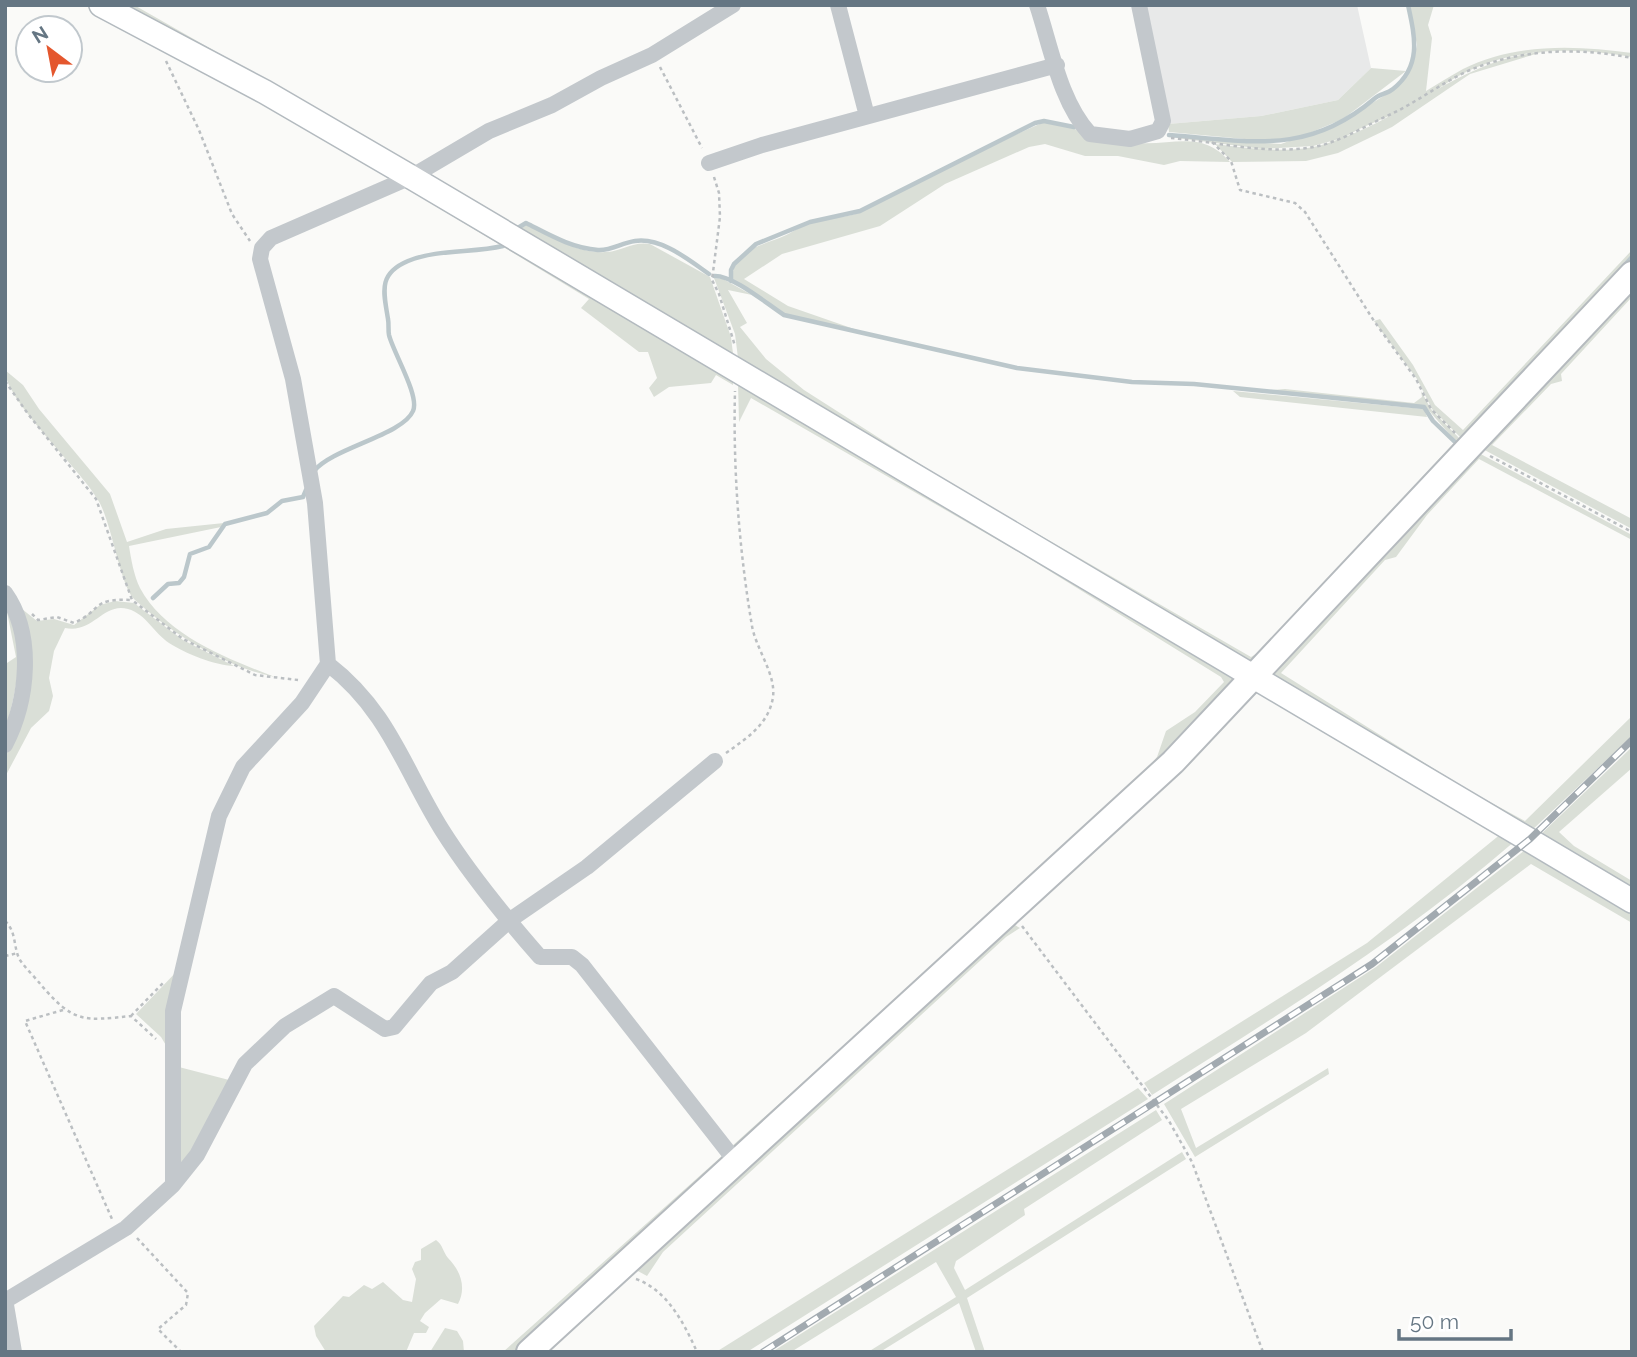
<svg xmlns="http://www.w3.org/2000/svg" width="1637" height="1357" font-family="Raleway,sans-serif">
  <rect width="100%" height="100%" fill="#fafaf8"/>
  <path fill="#e8e9e9" d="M1144 5H1357L1371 68 1338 100 1261 116 1168 124Z"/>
  <path fill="#dadfd7" d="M111 5H134L422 169 416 172Z
    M1409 5H1434L1428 25 1432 38 1426 91C1438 84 1450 76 1463 69 1515 43 1575 45 1632 53V57C1578 47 1518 47 1468 71 1447 81 1429 96 1408 107 1387 118 1364 125 1345 137 1412 112 1468 58 1542 52L1470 74 1392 127 1338 153 1306 161 1232 162 1215 144C1255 149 1302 156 1339 139L1313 146 1263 149 1169 137 1281 144 1343 121 1395 89 1411 69 1417 45Z
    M1371 68 1406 71 1343 119 1300 137 1266 141 1169 132 1168 124 1261 116 1338 100Z
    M1044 122 1074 128 1080 133C1100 136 1120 141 1139 143 1175 145 1203 130 1230 162L1180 161 1164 165 1118 156H1085L1045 144 1029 147 945 184 880 226 782 254 744 279 788 306 857 330 784 315 733 281C729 250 762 246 784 236 797 230 809 221 824 219 837 217 848 217 861 212L956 161Z
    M411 182 733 377V385L716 375 711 383 669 387 654 397 649 388 657 378 648 352H639L581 308 589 299 403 186Z
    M527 225C551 237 579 254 607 252 622 251 633 241 650 244L710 277 731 337 734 362 519 229Z
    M1632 250V256L1614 276 1461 438 1432 409 1417 379 1374 321 1380 319 1413 365 1435 405 1463 430Z
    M714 278 723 279 752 295 728 290 747 323 740 327 766 359 804 390 948 482 1251 657 1261 651 1453 444 1456 447 1255 664 739 366 735 334Z
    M1632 280V297L1561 374 1562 381 1551 384 1492 445 1632 519V529L1479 447Z
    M5 370 23 385 39 409 110 494 127 542 166 529 224 523 221 527 129 546C131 559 134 576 140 588 165 635 228 659 275 677 225 667 172 634 135 600 120 587 112 522 98 500 81 469 5 401 5 370Z
    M738 383 1238 679 1161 762 739 1150 731 1147 1038 871 1146 770 1157 757 1166 731 1195 712 1224 682 1221 677 1022 554 751 398 739 422Z
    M1285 389 1414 403 1422 397 1421 391 1431 409 1460 439 1457 443 1425 406 1262 391Z
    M1233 391 1424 409 1427 417 1240 397Z
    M1475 451 1632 535V540L1479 459 1427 515 1396 557 1385 560 1281 673 1468 790 1525 821 1632 716V736L1530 832 1275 679 1273 672Z
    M115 601 134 603 183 640 234 666C214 665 186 654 169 643 154 633 146 614 128 609 103 602 93 634 65 628L54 651 49 678 53 696 49 711 31 728 5 777V757L20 730 17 605 37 621 54 619 74 625 100 605Z
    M5 602C28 646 17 686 5 732L7 663 16 657Z
    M1632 747V768L1559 832 1574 846 1632 881V896L1539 836Z
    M1502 833 1515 841C1403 938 1278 1015 1152 1095L1144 1083 1367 943Z
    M1529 847 1632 910V923L1531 864 1306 1033 1181 1109 1196 1148 1328 1068 1329 1074 1195 1157 1164 1104 1376 967Z
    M1013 924 1020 928 1006 937 663 1252 647 1276 636 1270Z
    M179 969 167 1047 161 1037 136 1014Z
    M175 1066 233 1081 216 1118 181 1165Z
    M1138 1088 1148 1099 747 1352H716Z
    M1156 1110 1162 1120 1024 1209 1025 1215 956 1261 954 1268 965 1290 1182 1152 1186 1159 967 1298 985 1352H976L959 1303 880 1352H868L956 1297 936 1262 791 1352H772Z
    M723 1155 726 1159 519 1352H503Z
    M436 1240C443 1245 443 1252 448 1258 460 1270 467 1287 458 1304L441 1299 425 1313 420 1321 429 1327 426 1333H414L406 1352H326L316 1336 314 1326 343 1296 349 1297 364 1285 372 1289 383 1282 403 1300 412 1302 416 1279 412 1269 415 1262 421 1260V1249Z
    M445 1328 457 1331 463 1341 464 1352H430Z"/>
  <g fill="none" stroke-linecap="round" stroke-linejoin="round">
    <path stroke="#bbc7cb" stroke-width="4.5" d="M1169 135C1250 141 1307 156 1374 99 1379 94 1387 94 1393 89 1422 66 1415 37 1408 5
      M516 229 526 223C548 234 571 248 598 250 611 251 621 243 635 241 661 237 689 260 709 274
      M1623 267 1632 257
      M714 276C733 275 767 304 784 315L1017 368 1132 382 1194 384 1424 407 1433 421 1457 444 1459 442
      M731 281V270L734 264 756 244 810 222 860 211 1035 123 1044 121 1074 127
      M314 471C332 448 403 435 413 411 420 396 393 352 389 335 388 330 389 324 388 319 384 293 377 274 408 261 437 249 473 253 503 246
      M153 598 168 584 179 583 184 577 190 554 209 547 225 524 267 513 282 501 303 497 306 490"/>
    <defs>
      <path id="secondary" d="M101 5 265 92 411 177 1632 901"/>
      <path id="primary" d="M529 1352 1173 762 1632 274"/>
    </defs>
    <use href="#secondary" stroke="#b3babf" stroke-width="26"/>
    <use href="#primary" stroke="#b5babe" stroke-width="28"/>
    <path stroke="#bbbfc2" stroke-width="2.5" stroke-dasharray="3.5 3.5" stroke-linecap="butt" d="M166 61 199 130 232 214 250 241
      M660 67 702 148
      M1171 138C1218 142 1267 155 1314 147 1340 142 1363 127 1387 116 1416 103 1441 83 1470 70 1522 49 1578 47 1632 58
      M1212 142 1231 161 1240 190 1295 203 1305 212 1374 321 1416 379 1431 409 1455 433
      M714 177 719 193 720 217 712 280 719 294 735 346
      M5 381 28 414 96 499 132 600 183 639 255 675 298 680
      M1490 456 1632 532
      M32 614 38 620 57 617 74 623C103 610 90 598 132 600
      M726 753C747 738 769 724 773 697 776 674 756 649 752 626 739 549 733 469 735 391
      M5 921C17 932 13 948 20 960 26 969 35 977 41 985 74 1023 83 1021 131 1016L156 1039
      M1022 926 1169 1121 1192 1162 1263 1352
      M5 956 18 953
      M63 1010 25 1021 112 1219
      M131 1016 163 983
      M137 1238 188 1293 186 1305 158 1329 181 1352
      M636 1279C667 1290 684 1323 697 1352"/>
    <path stroke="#c3c8cc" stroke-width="16" d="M838 5 867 116
      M1037 5C1051 47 1060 102 1090 134L1130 139 1158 131 1163 121 1139 5
      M709 163 762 145 1057 65
      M5 593C35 635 28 701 5 745
      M328 664C389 711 404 769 442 830 471 876 505 917 540 957H572L582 965 737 1163
      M173 1185V1011L219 816 243 767 302 703 328 664 315 503 293 379 260 259 262 248 271 238 411 177 489 131 552 105 601 78 652 55 733 5
      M5 1299 14 1352
      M5 1301 126 1228 173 1185 197 1155 245 1064 285 1026 334 996 385 1029 394 1027 431 983 452 972 510 920 587 867 715 761"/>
    <use href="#secondary" stroke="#fff" stroke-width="23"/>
    <use href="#primary" stroke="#fff" stroke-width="24"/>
    <defs>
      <path id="rail" d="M763 1352 1372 964 1530 839 1632 740"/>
    </defs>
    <use href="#rail" stroke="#a2aab0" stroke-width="7"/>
    <use href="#rail" stroke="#fff" stroke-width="4.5" stroke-dasharray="13" stroke-linecap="butt"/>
  </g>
  <rect width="1637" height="1357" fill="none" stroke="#657683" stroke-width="14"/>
  <g transform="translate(49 49) rotate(328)"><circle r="33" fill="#ffffff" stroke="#c1c8cd" stroke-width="2"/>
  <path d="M0-5L12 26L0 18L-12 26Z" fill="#e4572e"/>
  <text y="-10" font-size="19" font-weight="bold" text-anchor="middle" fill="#657683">N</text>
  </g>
  <path d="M1399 1329v10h112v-10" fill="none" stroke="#657683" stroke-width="3.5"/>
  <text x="1410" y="1329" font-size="21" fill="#657683" stroke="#ffffff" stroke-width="5" paint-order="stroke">50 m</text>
</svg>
